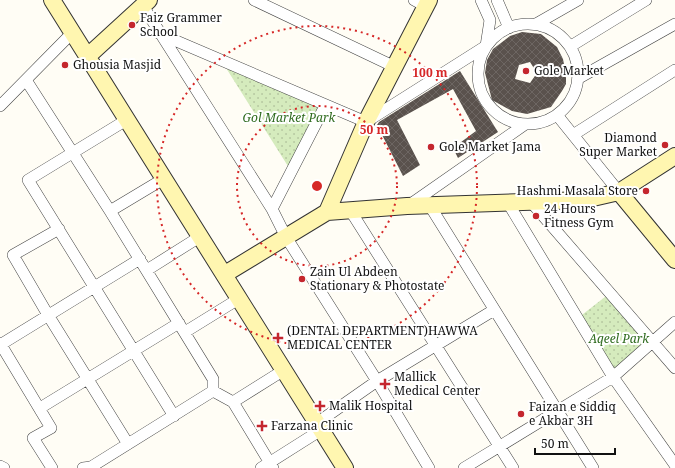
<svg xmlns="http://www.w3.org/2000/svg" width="675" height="468" font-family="'Noto Serif',serif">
  <defs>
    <pattern id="park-dots" width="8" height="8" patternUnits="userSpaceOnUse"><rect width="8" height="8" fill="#d5ebbd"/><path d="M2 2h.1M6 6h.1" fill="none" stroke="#b6c8a1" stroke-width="1.8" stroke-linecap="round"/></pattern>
    <pattern id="building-cross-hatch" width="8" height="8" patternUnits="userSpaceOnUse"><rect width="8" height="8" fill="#5a524d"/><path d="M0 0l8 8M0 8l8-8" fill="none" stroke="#6d6662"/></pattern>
  </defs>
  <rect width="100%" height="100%" fill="#fffdf5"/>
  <path fill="url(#park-dots)" d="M221 60 325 106 291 171Z
    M610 293 652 342 613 377 578 318Z"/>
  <path fill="url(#building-cross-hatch)" fill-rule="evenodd" d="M522 32 541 34 557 47 563 59 566 75V84L562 91 551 107 527 114 512 111 492 100 485 73 487 60 493 49 510 36ZM530 62 537 73 530 83 515 79 519 65Z
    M460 71 498 132 458 158 453 148 476 131 453 89 397 120 420 165 403 176 377 125 379 122Z"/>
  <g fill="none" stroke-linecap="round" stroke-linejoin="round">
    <defs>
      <path id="street" d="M254 0 395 67
        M414 0 425 6
        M497 0 509 28
        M143 6 272 209 286 237 377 381 429 468
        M478 74a50 50 0 1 1 100 0a50 50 0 1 1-100 0Z
        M536 24 578 0
        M160 34 366 122 486 46 490 20 481 0
        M571 46 646 0
        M579 78 675 24
        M26 80 110 211 213 379V391
        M0 106 73 32
        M557 115 619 192
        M128 119 28 180 174 416
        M573 135 675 70
        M531 202 675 368
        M508 203 613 377 675 465
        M408 206 524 125
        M430 206 593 468
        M272 209 325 106
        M350 210 513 468
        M110 211 165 178
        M59 229 13 255 48 315 128 444
        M147 270 201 236
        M185 332 240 298
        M0 343 51 428 33 438 52 468
        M0 345 140 259
        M233 402 273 468
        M40 408 179 323
        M317 423 377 381 494 310
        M0 466 4 468
        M83 468 91 467 213 391 233 402 284 370
        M261 468 321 430
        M464 468 613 377 675 322"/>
      <path id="secondary" d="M52 0 345 468
        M88 56 149 0
        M619 192 675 260
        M327 212 366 122 429 0
        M225 274 327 212 407 206 584 200 619 192 675 156"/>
    </defs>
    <use href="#street" stroke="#444" stroke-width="12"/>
    <use href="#secondary" stroke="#333" stroke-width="18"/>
    <use href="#street" stroke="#fff" stroke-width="11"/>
    <use href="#secondary" stroke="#fff6b0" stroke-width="16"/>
  </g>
  <g fill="none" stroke="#d62828" stroke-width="2" stroke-dasharray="2 4">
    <circle cx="317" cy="186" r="80"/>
    <circle cx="317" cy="186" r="160"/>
  </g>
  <g fill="#c4262e" stroke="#fff" stroke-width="1.5">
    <circle cx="132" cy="25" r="4"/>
    <circle cx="65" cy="65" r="4"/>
    <circle cx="526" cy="71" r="4"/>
    <circle cx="665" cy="145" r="4"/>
    <circle cx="431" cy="147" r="4"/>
    <circle cx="646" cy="191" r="4"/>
    <circle cx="536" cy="216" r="4"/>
    <circle cx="302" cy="279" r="4"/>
    <path d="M276 332h4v4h4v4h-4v4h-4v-4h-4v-4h4z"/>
    <path d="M383 378h4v4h4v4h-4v4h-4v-4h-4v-4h4z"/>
    <path d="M318 400h4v4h4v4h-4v4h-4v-4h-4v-4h4z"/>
    <circle cx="521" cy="414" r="4"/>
    <path d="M260 420h4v4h4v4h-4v4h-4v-4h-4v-4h4z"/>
  </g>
  <g text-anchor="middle" stroke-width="4" stroke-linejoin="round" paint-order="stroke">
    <g font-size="12" fill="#111" stroke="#fff" text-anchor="start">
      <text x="140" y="22">Faiz Grammer<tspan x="140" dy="14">School</tspan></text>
      <text x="73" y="69">Ghousia Masjid</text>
      <text x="534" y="75">Gole Market</text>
      <text x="657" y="142" text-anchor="end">Diamond<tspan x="657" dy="14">Super Market</tspan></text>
      <text x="439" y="151">Gole Market Jama</text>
      <text x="638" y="195" text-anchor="end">Hashmi Masala Store</text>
      <text x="544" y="213">24 Hours<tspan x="544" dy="14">Fitness Gym</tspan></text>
      <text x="310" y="276">Zain Ul Abdeen<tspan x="310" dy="14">Stationary &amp; Photostate</tspan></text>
      <text x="287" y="335">(DENTAL DEPARTMENT)HAWWA<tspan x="287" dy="14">MEDICAL CENTER</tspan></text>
      <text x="394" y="381">Mallick<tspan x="394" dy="14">Medical Center</tspan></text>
      <text x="329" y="410">Malik Hospital</text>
      <text x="529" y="411">Faizan e Siddiq<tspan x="529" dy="14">e Akbar 3H</tspan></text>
      <text x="271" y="430">Farzana Clinic</text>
    </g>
    <g font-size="12" font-style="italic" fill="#2f6b1f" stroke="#fff">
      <text x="289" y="122">Gol Market Park</text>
      <text x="619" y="343">Aqeel Park</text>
    </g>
  </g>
  <circle cx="317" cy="186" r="6" fill="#d62828" stroke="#fff" stroke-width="2"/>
  <g font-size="12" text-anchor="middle" font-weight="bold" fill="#d62828" stroke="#fff" stroke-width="4" stroke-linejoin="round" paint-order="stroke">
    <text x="430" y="77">100 m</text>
    <text x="374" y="134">50 m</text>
  </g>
  <path d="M535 448v6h80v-6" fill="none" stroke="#111111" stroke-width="2"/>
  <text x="541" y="448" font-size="12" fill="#111111" stroke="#ffffff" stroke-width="3" paint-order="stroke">50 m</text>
</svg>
